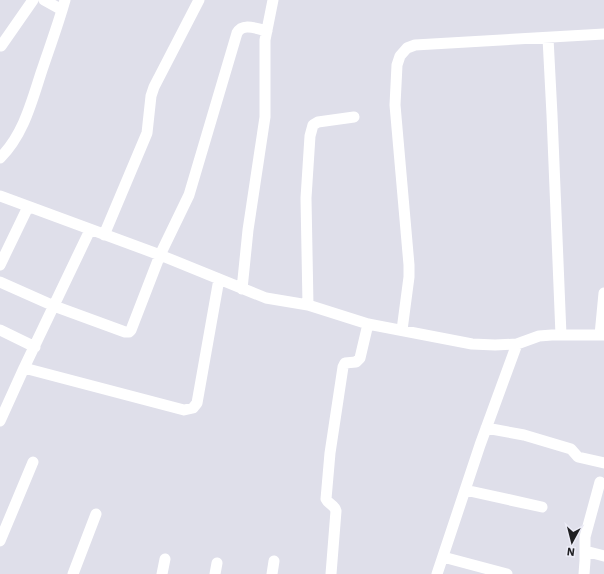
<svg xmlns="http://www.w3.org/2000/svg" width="604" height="574" font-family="'IBM Plex Sans',sans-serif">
  <rect width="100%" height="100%" fill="#dfdfea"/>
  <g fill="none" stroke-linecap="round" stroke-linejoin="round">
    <path stroke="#fff" stroke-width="11" d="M44 0 62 10
      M548 38 552 115 561 335
      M1 46 33 0
      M0 158C23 135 31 104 41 73 49 49 58 25 65 0
      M0 196 160 255 266 298 308 305 368 324 472 344 495 345 517 344 539 336 552 335H604
      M104 235 147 133 151 96 154 87 199 0
      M0 265 28 207
      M0 282 54 306 125 332H129L131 330 160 255 189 195 237 33C243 22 257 29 267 31
      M242 289 248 230 265 117V40L273 0
      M308 305 306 198 310 136 313 125 318 122 354 117
      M0 330 35 347
      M402 330 409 277V265L395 105 397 65 400 56 407 48 415 45 604 34
      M600 335 604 293
      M24 368 90 230
      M0 421 24 368 184 410 193 408 197 403 219 279
      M486 428 524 435 571 449 578 457 604 463
      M465 490 542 507
      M0 541 33 462
      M585 551 604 556
      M443 557 507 574
      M73 574 96 514
      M162 574 165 559
      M215 574 217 563
      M272 574 274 561
      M331 574 336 511C335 505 328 504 326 499L330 453 343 367 345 363 356 362 360 358 368 324
      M437 574 480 445 517 344
      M584 574 585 561V537L600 482"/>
  </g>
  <g transform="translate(572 542) rotate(187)" stroke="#ececf7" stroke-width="3" paint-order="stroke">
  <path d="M0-3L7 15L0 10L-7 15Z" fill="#202023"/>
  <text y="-6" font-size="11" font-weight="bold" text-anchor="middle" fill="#202023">N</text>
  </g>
</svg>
